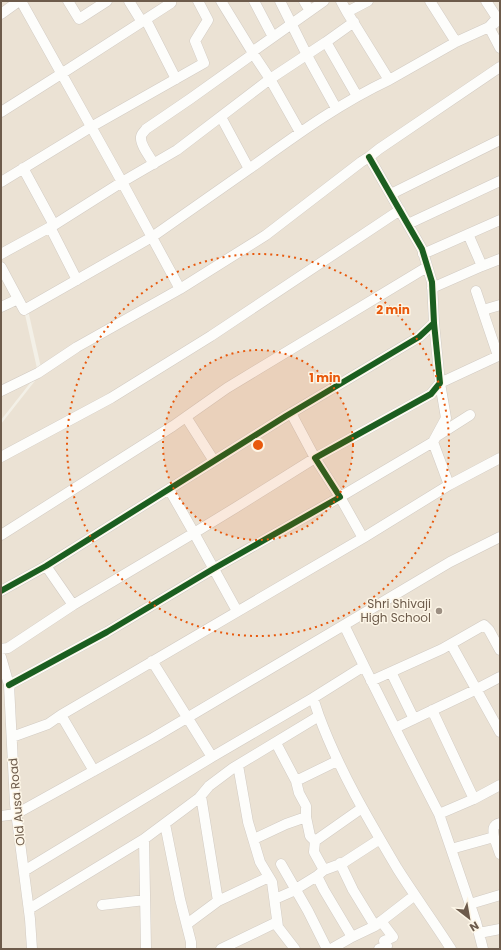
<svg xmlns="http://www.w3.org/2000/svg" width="501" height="950" font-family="Poppins,sans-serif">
  <rect width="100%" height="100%" fill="#f3f0e7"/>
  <path fill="#ebe2d4" d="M1 1H21L61 74 1 112Z
    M25 1H500V949H1V424L42 372 28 310 1 259V115L65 75Z
    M1 267 24 310 38 373 1 420Z"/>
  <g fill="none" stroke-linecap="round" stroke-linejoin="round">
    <defs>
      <path id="minor" d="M68 1 79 19 107 1
        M129 1 142 22
        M254 1 273 37
        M280 1 310 61 336 108
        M304 1 310 11
        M341 1 347 12
        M368 1 347 12 389 80 456 42 430 1
        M486 1 497 18 489 27 500 48
        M1 14 19 1
        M146 20 176 79
        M326 42 354 22
        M456 42 489 27 495 23
        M252 52 324 1
        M1 112 61 74 171 3 170 1
        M300 132 270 79 326 42 357 96
        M154 164C150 157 140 145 141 137 141 134 144 132 146 129L190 99 253 54
        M249 169C295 136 338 104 389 80
        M1 182 91 127 204 63 195 41 208 20 198 1
        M391 194 500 140
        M408 224 500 181
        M54 225 122 182 177 150 270 79 256 58 221 1
        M50 227 77 280
        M1 254 54 225 23 168
        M423 254 500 220
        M482 266 500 259
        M1 267 24 310 152 237 249 169 221 117
        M432 288 482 266 468 234
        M180 289 266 235 361 162 369 157 379 149 500 67
        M1 307 18 299
        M483 310 500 305
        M1 391 38 373 77 347 180 289 122 182 21 1
        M186 417 214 461
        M437 436 470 415
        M1 457 111 398 211 336 400 210
        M449 485 500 458
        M1 535 173 426 227 388 427 267
        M363 538 449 485 433 442 446 418 440 383 498 356 476 291
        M1 591 46 566 286 416 419 337 434 323 432 282 422 249 369 157
        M73 605 194 533 169 489
        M237 611 194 533 235 508 315 458 291 413
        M451 644 500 732
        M1 649 8 648 73 605 46 566
        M1 657 9 685 15 804 30 919 32 949
        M364 666 401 740 439 814 474 799 432 710
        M391 672 414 719
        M371 681 442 649 484 625 489 630 500 650
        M9 685 107 632 213 569 340 497 315 458 431 394 440 383 434 323
        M61 715 94 771
        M319 716C339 770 368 819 397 868 414 895 434 922 451 949
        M395 728 477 689 500 677
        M12 737 48 724 61 715 363 538 340 497 433 442
        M276 743 296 781
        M212 757 313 698 364 666 344 625
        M238 765 248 822 260 862 272 882 278 927 295 949
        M201 796 218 901
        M474 799 500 785
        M439 814 476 922 483 949
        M1 816 16 814 153 738 344 625 450 562 500 537
        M165 824 180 899 191 942V949
        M494 837 500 854
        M144 839 146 949
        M254 839 286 824 306 817
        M315 841 362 808
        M451 849 494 837C493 830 492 825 500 823
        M340 863 353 890 375 926 415 895
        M281 864 308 911 327 949
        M324 870 314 852 315 841 310 836 306 817V806L299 793 296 781 337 761
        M24 871 212 757 152 661
        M317 876 324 890 352 937 331 949
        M275 899 291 892 317 876 324 870 343 863 380 839
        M470 904 500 895
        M102 905 145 900
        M29 909 144 839 199 798 209 786 233 768 319 716 313 698
        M187 924 218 901 269 877
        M479 933 500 929
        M352 937 375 926
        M221 949 277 922
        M379 949 387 946 384 941 393 937 381 921"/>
    </defs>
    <use href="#minor" stroke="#d2cbc3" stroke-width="11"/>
    <use href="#minor" stroke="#fdfdfb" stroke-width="10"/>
    <defs>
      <path id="cycleway" d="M1 591 46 566 286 416 419 337 434 323 432 282 422 249 369 157
        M9 685 107 632 213 569 340 497 315 458 431 394 440 383 434 323"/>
    </defs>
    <use href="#cycleway" stroke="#fdf6e7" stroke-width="8"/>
    <use href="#cycleway" stroke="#1b5e20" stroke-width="6"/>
  </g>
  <circle cx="258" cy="445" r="95" fill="#e8590c" fill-opacity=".12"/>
  <g fill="none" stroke="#e8590c" stroke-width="2" stroke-dasharray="2 4">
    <circle cx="258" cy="445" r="95"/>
    <circle cx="258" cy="445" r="191"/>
  </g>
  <circle fill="#9c8f82" stroke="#fdf6e7" stroke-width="1.5" cx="439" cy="611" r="4"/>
  <g text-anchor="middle" stroke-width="3" stroke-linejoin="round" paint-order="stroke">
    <g font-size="12" fill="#6d5b4b" stroke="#fdf6e7" text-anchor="end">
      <text x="431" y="608">Shri Shivaji<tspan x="431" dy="14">High School</tspan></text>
    </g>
    <g font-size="12" fill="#6d5b4b" stroke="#fdf6e7">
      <text transform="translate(17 802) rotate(-95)" y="4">Old Ausa Road</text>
    </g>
  </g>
  <circle cx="258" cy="445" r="6" fill="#e8590c" stroke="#fdf6e7" stroke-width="2"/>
  <g font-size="12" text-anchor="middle" font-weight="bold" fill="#e8590c" stroke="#fdf6e7" stroke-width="3" stroke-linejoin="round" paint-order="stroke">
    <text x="393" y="314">2 min</text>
    <text x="325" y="382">1 min</text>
  </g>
  <rect width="501" height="950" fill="none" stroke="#6d5b4b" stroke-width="4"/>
  <g transform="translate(469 918) rotate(149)" stroke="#fdf6e7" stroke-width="3" paint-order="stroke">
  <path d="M0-3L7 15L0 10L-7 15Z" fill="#6d5b4b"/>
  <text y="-6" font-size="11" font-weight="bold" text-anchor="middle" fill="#6d5b4b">N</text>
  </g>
</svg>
